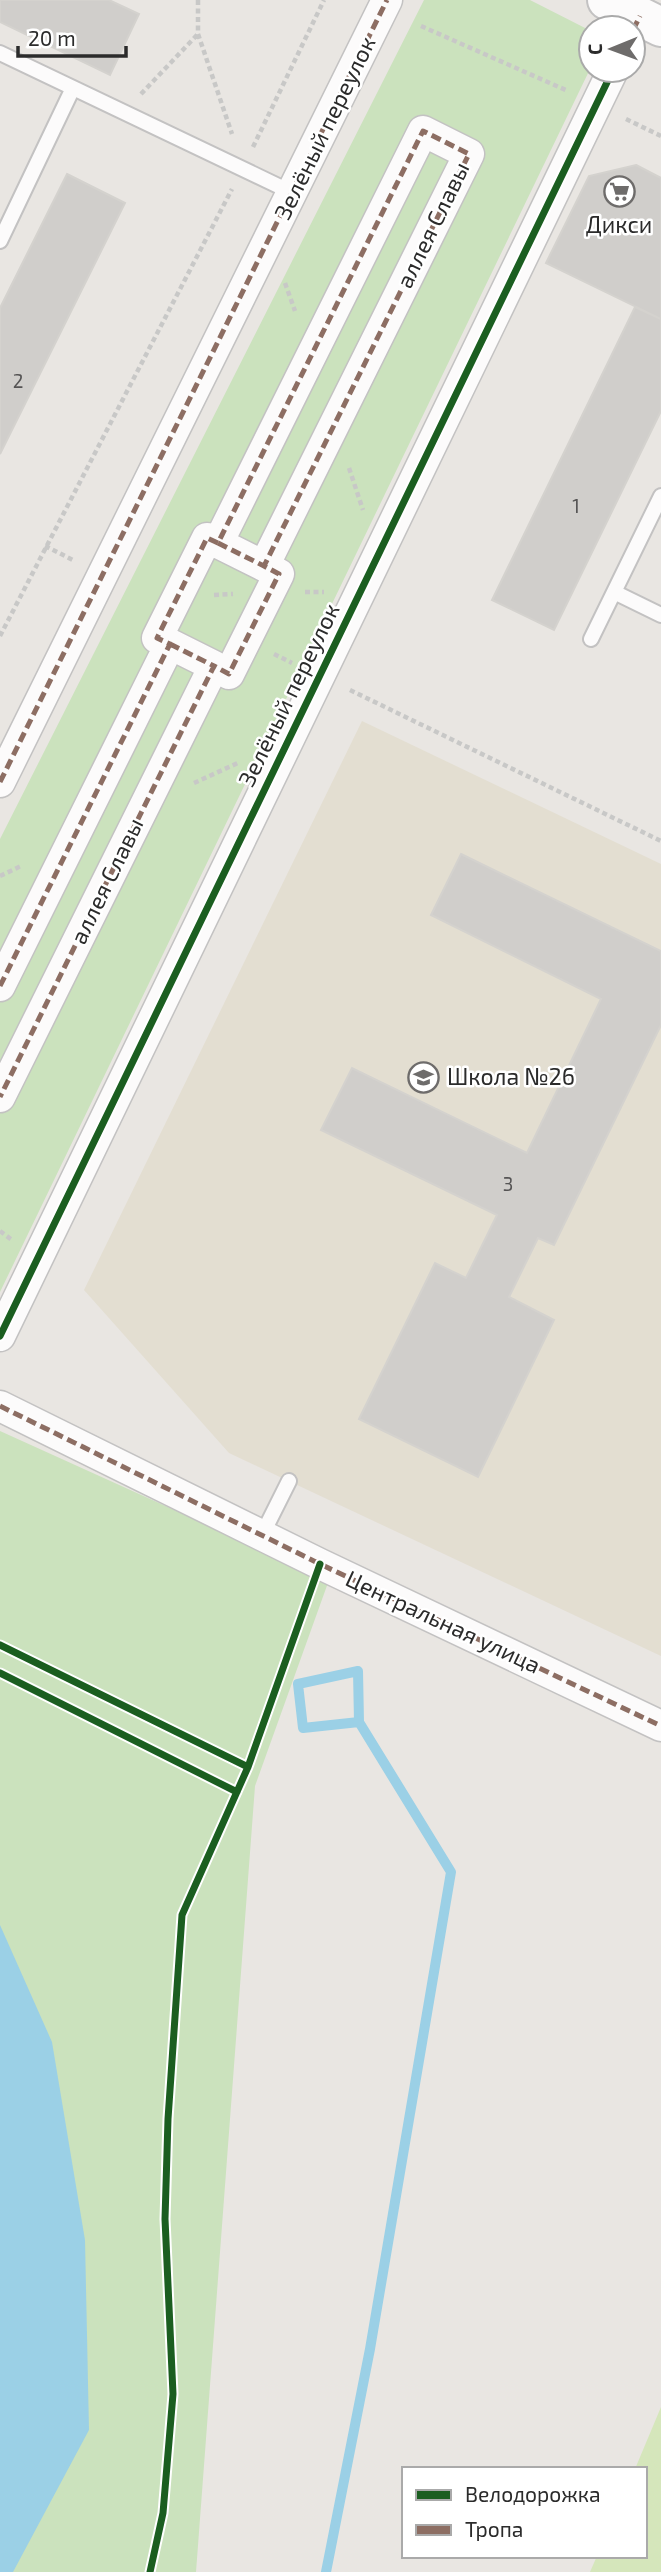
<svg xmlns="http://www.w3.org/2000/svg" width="661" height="2572" font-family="'Exo 2',sans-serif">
  <rect width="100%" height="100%" fill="#e9e6e2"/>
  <path fill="#e3ded1" d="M362 721 661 864V1656L229 1453 84 1290Z"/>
  <path fill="#cbe2bd" d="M424 0H530L591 31V67L0 1292V839Z
    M0 1431 329 1580 255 1786 196 2572H0Z"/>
  <path fill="#d5e6bb" d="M661 2407V2572H590L597 2556H645V2469H635Z"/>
  <path fill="#9bd0e6" d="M0 1925 52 2042 85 2240 89 2430 13 2572H0Z"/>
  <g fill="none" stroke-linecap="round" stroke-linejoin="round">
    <path stroke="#9bd0e6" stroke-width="10" d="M326 2572 370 2349 451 1872 359 1722 358 1671 298 1684 303 1728 359 1722"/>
  </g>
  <path fill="#d0cecb" stroke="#d4d2ce" stroke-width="2" d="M0 0H109L139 14 110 75 0 22Z
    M636 165 661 178V319L546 263 589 176Z
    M67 174 125 203 0 454V308Z
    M635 307 661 319V411L554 630 492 600Z
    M461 854 661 951V1025L554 1245 538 1238 509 1297 554 1320 478 1477 359 1419 435 1263 466 1278 497 1215 321 1130 352 1068 527 1153 601 999 431 915Z"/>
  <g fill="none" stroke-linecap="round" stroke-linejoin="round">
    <defs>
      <path id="lane" d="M0 53 293 193
        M0 241 73 88
        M614 592 661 615
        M591 639 661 496
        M262 1535 289 1481"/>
      <path id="street" d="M218 543 264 566
        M170 644 214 666
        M0 782 387 0
        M0 986 170 644 157 638 207 538 218 543 423 131 469 154 264 566 279 574 229 674 214 666 0 1097
        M0 1336 613 70
        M0 1406 320 1564 661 1726"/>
      <path id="secondary" d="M607 0 661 27"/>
    </defs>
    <use href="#lane" stroke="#c3c2c2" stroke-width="18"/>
    <use href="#street" stroke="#c3c2c2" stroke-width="33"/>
    <use href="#secondary" stroke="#c3c2c2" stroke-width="42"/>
    <path stroke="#c8c8c7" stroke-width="4.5" stroke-dasharray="5 3.5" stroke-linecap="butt" d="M198 0V34L232 134
      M421 26 568 91
      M141 94 198 34
      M626 119 661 136
      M253 147 324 0
      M285 283 295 311
      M349 468 363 510
      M45 546 73 560
      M305 592H324
      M214 595 233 594
      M0 636 232 189
      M274 654 292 663
      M350 690 661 841
      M194 783 240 762
      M0 876 21 866
      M0 1231 12 1240"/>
    <use href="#lane" stroke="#fcfbfb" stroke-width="14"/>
    <use href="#street" stroke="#fcfbfb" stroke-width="30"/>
    <use href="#secondary" stroke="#fcfbfb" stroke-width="38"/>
    <path stroke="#8d6e63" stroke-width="5" stroke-dasharray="10 5" stroke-linecap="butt" d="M633 30 640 16
      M218 543 264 566
      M170 644 214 666
      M0 782 387 0
      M0 986 170 644 157 638 207 538 218 543 423 131 469 154 264 566 279 574 229 674 214 666 0 1097
      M0 1406 320 1564 661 1726"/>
    <defs>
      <path id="cycleway" d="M0 1336 613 70
        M0 1645 248 1767
        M0 1673 237 1792
        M150 2572 163 2513 173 2394 165 2219 168 2119 182 1915 248 1767 320 1564"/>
    </defs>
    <use href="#cycleway" stroke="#fff" stroke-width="11"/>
    <use href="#cycleway" stroke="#1b5e20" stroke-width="7"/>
  </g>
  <defs>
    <symbol id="supermarket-ring" viewBox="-11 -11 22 22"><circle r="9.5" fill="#fff" stroke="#6e6c6b" stroke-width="1.5"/><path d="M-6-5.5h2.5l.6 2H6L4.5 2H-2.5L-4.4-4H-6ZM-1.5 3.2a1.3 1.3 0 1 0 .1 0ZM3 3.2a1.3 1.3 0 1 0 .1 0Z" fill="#6e6c6b"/></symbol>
    <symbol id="school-ring" viewBox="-11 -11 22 22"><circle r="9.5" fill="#fff" stroke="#6e6c6b" stroke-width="1.5"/><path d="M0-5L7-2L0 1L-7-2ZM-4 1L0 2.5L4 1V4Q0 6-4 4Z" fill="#6e6c6b"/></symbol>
  </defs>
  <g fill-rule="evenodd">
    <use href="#supermarket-ring" x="602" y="174" width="35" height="35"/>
    <use href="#school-ring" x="406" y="1060" width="35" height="35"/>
  </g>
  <g text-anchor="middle" stroke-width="5" stroke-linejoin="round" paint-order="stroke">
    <g font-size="19" fill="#555454">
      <text x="18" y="388">2</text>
      <text x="576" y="513">1</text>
      <text x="508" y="1191">3</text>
    </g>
    <g font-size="23" fill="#2b2b2b" stroke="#fff">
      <text transform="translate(325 128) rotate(-64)" y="8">Зелёный переулок</text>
      <text transform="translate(433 225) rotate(-64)" y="8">аллея Славы</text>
      <text transform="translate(289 695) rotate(-64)" y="8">Зелёный переулок</text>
      <text transform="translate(107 881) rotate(-64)" y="8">аллея Славы</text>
      <text transform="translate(443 1622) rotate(25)" y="8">Центральная улица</text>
    </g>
    <g font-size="23" fill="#2b2b2b" stroke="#fff">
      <text x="619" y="233">Дикси</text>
      <text x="447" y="1085" text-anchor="start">Школа №26</text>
    </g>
  </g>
  <rect x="402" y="2467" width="245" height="91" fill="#ffffff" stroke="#aaaaaa" stroke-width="2"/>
  <rect x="416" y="2490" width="35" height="10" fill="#1b5e20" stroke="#aaaaaa" stroke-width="2"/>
  <text x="465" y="2502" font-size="21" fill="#2b2b2b">Велодорожка</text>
  <rect x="416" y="2525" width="35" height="10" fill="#8d6e63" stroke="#aaaaaa" stroke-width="2"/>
  <text x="465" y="2537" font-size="21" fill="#2b2b2b">Тропа</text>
  <g transform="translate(612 49) rotate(269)"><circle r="33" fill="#ffffff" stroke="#aaaaaa" stroke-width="2"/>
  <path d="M0-5L12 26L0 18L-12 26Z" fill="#6e6c6b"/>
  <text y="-10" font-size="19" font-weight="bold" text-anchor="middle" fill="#2b2b2b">С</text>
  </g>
  <path d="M18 46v10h108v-10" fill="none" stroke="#2b2b2b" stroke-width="3.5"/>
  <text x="28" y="46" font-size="21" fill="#2b2b2b" stroke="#ffffff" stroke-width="5" paint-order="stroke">20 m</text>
</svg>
